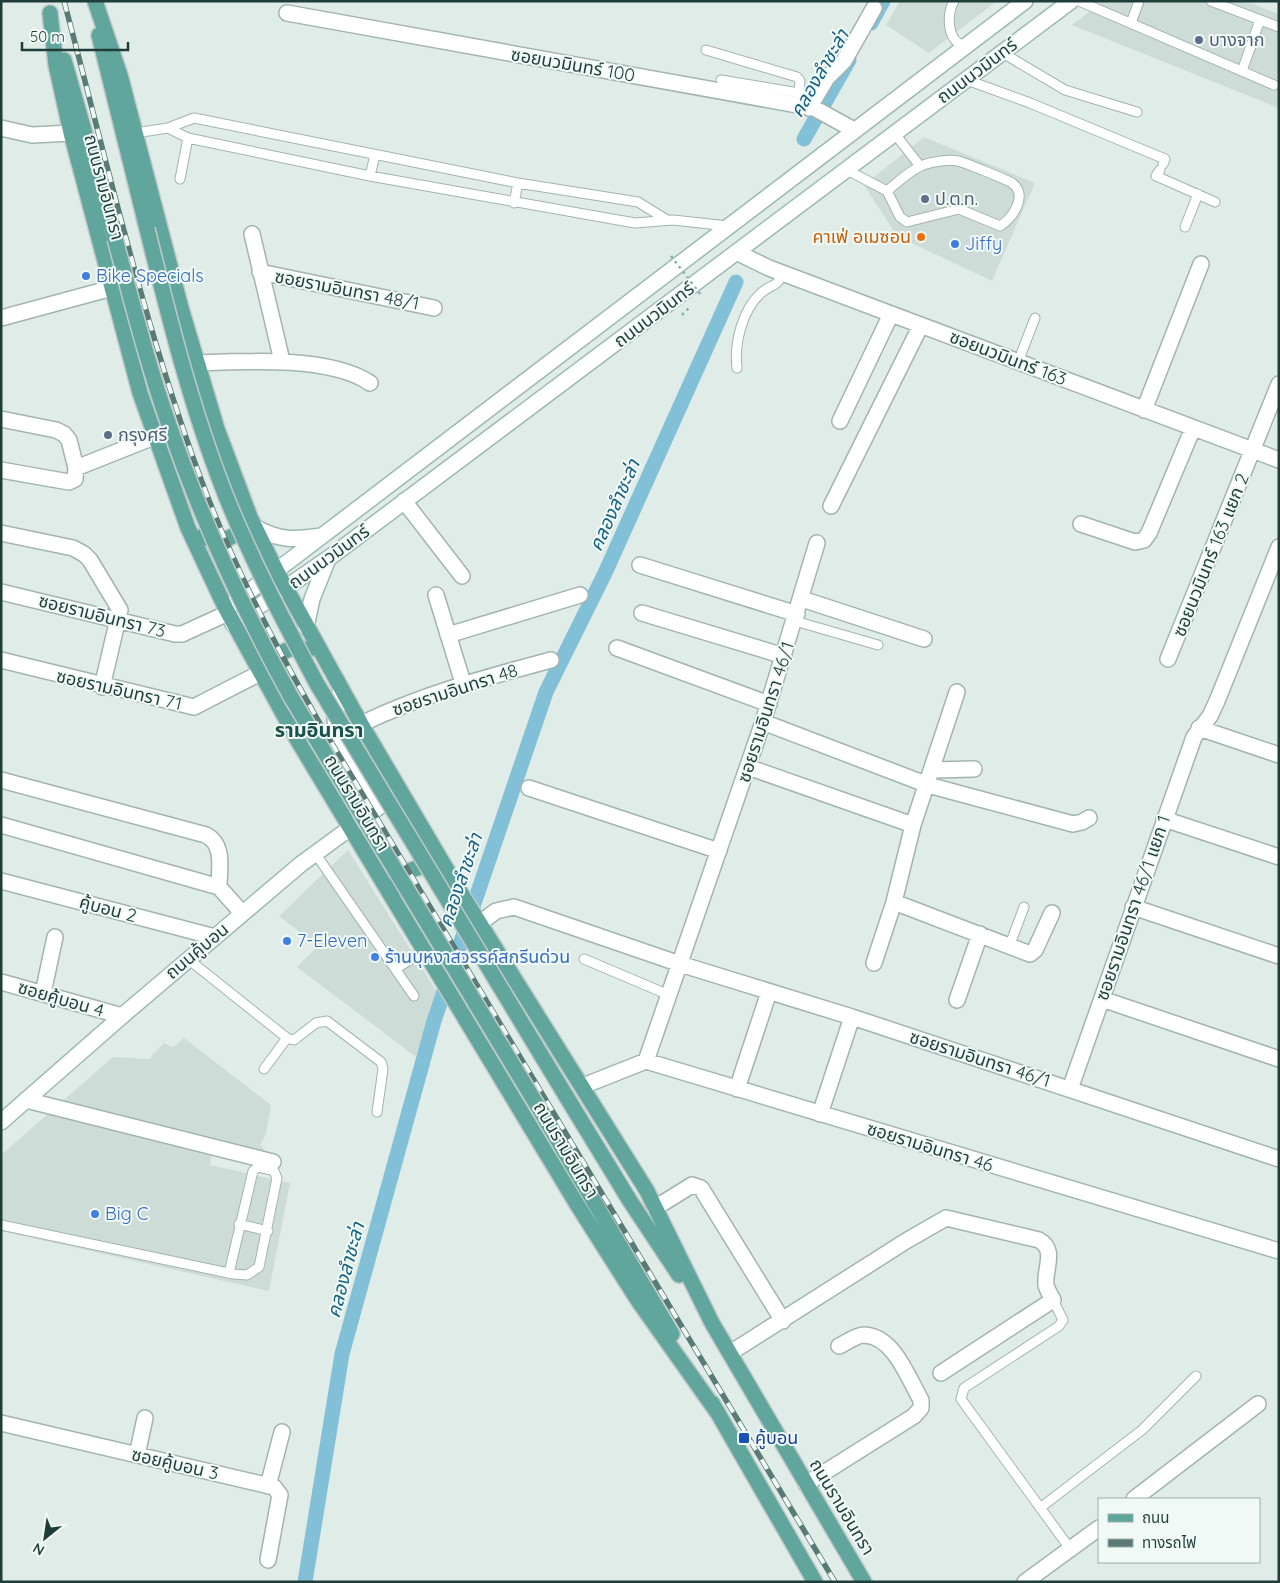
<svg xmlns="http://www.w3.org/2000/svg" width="1280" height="1583" font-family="Quicksand,'Noto Sans Thai',sans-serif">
  <rect width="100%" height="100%" fill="#e0ece8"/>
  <path fill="#cedcd7" d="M900 1H997L929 53 886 25Z
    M1103 1H1246L1279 14V108L1072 25Z
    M924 137 1035 183 992 281 897 236 864 185Z
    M348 850 437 992 416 1057 297 967 318 946 279 916Z
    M184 1038 271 1105 266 1134 260 1145 266 1151 255 1164 212 1154 210 1165 290 1183 269 1291 1 1231V1155L113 1057 149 1059 164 1043 173 1047Z"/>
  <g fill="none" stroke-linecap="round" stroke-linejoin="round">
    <path stroke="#82c0d7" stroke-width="15" d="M871 23 883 1
      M804 139 849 60
      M305 1582 342 1354 434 1021 546 692 605 573 736 282"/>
    <defs>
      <path id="lane" d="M954 1C946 14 947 44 966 46
        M1079 1 1274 85
        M1211 1 1279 27
        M1131 23 1139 1
        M706 50 797 77 800 81 799 93
        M1001 52 1065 90 1137 112
        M1242 71 1260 20
        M721 80 799 93 804 96 806 107
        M967 80 1030 103 1165 159 1163 164
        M168 128 188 138 370 176 635 223 673 220 728 226
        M135 133 168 128 194 118 518 183 638 202 667 220
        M895 134 920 166
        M847 170 887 191 900 217 907 222 959 209 1000 226C1012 219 1029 195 1012 183 1008 180 963 162 958 161 948 159 930 162 921 166 909 171 897 183 887 191
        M1160 170 1156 176 1215 202
        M370 176 375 155
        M180 179 188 138
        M514 203 518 183
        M1185 227 1198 194
        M1018 362 1035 318
        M737 368C734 344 742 310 761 293 772 283 776 289 783 273
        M795 621 878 645
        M315 853 414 996
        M1009 947 1024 907
        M188 959 287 1038 294 1040 316 1023 327 1021 381 1062 383 1069 377 1112
        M584 959 669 995
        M397 968 425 950
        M264 1069 287 1038
        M239 1224 268 1231
        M1 1225 233 1274 247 1275 259 1267 277 1178 274 1171 258 1167 253 1171 229 1273
        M1053 1300 1063 1320 1059 1326 964 1388 961 1399 1071 1550
        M1040 1508 1142 1430 1196 1376"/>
      <path id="street" d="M287 13 814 108 854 130
        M809 108 827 78 844 61 874 8
        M1 128 32 135 71 133
        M252 234 282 361
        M738 253 769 268 1279 460
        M260 272 434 308
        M1 318 112 288
        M197 363C244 361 331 356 370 383
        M1144 410 1201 264
        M1 419 56 430 64 434 69 440 76 468 75 479 69 482 1 470
        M840 421 891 314
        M76 468 154 437
        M404 501 462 576
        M831 506 921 325
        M1081 524 1135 542 1144 540 1149 533 1193 428
        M1 533 73 548 84 554 90 560 120 610 102 687
        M640 565 797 614
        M1 592 175 634H182L228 613
        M436 595 463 683
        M802 599 924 639
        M642 613 784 656
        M448 635 580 595
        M617 648 769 704
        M1168 659 1279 384
        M1 660 194 707 260 673
        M763 722 928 785 1073 824 1082 822 1089 818
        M361 724C423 694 484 678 551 660
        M1199 728 1279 755
        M748 767 913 825
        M933 770 974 769
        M1 780 206 835C225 845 219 868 219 887
        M529 788 719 851
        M1164 819 1279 857
        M1 825 219 887 242 913
        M1 881 215 937
        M894 902 1030 954 1035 950 1052 913
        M1133 907 1279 956
        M480 923 496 911 514 907 680 964 852 1017 1279 1159
        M874 963 894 902 913 825 957 692
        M1 982 122 1016
        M43 993 55 937
        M1102 999 1279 1059
        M957 1000 980 934
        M646 1061 763 722 817 543
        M583 1086 646 1061 1279 1251
        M737 1089 769 992
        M1070 1089 1194 737 1210 716 1217 701 1279 547
        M26 1100 273 1162
        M820 1114 852 1017
        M655 1208 692 1185 701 1188 783 1321
        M730 1353 906 1241 946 1218 1039 1240C1057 1250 1044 1269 1046 1285 1047 1290 1051 1296 1053 1300L941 1373
        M1 1423 274 1487 280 1495 268 1560
        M137 1455 145 1418
        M806 1484 914 1416 921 1408V1400C908 1378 894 1336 864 1335 856 1335 846 1343 839 1346
        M268 1486 282 1432
        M1134 1499 1258 1404
        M1025 1582 1099 1528"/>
      <path id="secondary" d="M255 527C280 541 294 540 322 536
        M226 609 1025 1
        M233 624 329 558 1071 1
        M306 627 312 599 328 559
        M341 688 335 720 338 742 372 801 370 812
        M1 1122 122 1016 301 864 398 793"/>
      <path id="primary" d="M95 1 120 75 181 308 217 429 250 517 277 572 361 724 457 887 647 1191 712 1323 864 1582
        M50 13 56 65 71 133 140 393 188 528 226 609 298 741 578 1206 639 1302 717 1412
        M99 35 147 229
        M64 60 115 239
        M203 536C222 547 237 536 248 521
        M269 674C275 654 287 644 308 650
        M394 889C399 870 420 865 438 867
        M566 1096 630 1201 679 1275
        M540 1110 672 1334
        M712 1403 815 1582"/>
    </defs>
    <use href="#lane" stroke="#a2b4b0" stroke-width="11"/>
    <use href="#street" stroke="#a2b4b0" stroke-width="18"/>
    <use href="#secondary" stroke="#9db9b3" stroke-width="18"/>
    <use href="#primary" stroke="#c0c9c8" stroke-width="18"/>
    <path stroke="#7db3a9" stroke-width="2.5" stroke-dasharray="2.5 4" stroke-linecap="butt" d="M682 315 690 307"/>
    <use href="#lane" stroke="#fff" stroke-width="9"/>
    <use href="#street" stroke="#fff" stroke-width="15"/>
    <use href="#secondary" stroke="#fff" stroke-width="15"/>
    <use href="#primary" stroke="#60a69d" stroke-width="15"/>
    <defs>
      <path id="rail" d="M64 1C107 162 144 326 202 482 233 565 274 643 318 720L835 1582"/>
    </defs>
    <use href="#rail" stroke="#597a75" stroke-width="5.5"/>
    <use href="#rail" stroke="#f1f9f6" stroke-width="4" stroke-dasharray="11" stroke-linecap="butt"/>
    <defs>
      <path id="primary-bridge" d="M147 229C169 318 191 407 225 494 251 559 284 622 317 684L566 1096
        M115 239C132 302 148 366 170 428 202 521 244 611 291 697L540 1110"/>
    </defs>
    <use href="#primary-bridge" stroke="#c0c9c8" stroke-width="18" stroke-linecap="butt"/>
    <path stroke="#7db3a9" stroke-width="2.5" stroke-dasharray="2.5 4" stroke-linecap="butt" d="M671 256 701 295"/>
    <use href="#primary-bridge" stroke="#60a69d" stroke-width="15"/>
  </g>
  <g fill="#5c6f8a" stroke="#f1f9f6" stroke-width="2">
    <circle cx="1199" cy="40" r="5"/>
    <circle cx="925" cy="199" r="5"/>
    <circle cx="108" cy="435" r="5"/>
  </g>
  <circle fill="#e8710a" stroke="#f1f9f6" stroke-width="2" cx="921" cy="237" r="5"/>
  <g fill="#3f7fe0" stroke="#f1f9f6" stroke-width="2">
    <circle cx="955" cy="244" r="5"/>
    <circle cx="86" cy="276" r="5"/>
    <circle cx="287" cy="941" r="5"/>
    <circle cx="375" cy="957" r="5"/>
    <circle cx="95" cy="1214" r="5"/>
  </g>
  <rect fill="#1a4fb4" stroke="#f1f9f6" stroke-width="2" x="738" y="1432" width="12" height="12" rx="2.5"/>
  <g text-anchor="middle" stroke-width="4" stroke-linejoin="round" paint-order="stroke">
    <g font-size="18" fill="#4e5e75" stroke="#f1f9f6" text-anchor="start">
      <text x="1209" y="46">บางจาก</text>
      <text x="935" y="205">ป.ต.ท.</text>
      <text x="118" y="441">กรุงศรี</text>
    </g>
    <g font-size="18" fill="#1f3e3a" stroke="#f1f9f6">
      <text transform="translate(573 65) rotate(10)" y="6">ซอยนวมินทร์ 100</text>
      <text transform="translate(977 71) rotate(-37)" y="6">ถนนนวมินทร์</text>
      <text transform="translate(104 187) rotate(75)" y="6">ถนนรามอินทรา</text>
      <text transform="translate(347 290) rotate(11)" y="6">ซอยรามอินทรา 48/1</text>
      <text transform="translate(654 315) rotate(-37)" y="6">ถนนนวมินทร์</text>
      <text transform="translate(1008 358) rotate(21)" y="6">ซอยนวมินทร์ 163</text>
      <text transform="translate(1211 555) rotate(-68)" y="6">ซอยนวมินทร์ 163 แยก 2</text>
      <text transform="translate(329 557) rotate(-36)" y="6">ถนนนวมินทร์</text>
      <text transform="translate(102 616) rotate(14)" y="6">ซอยรามอินทรา 73</text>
      <text transform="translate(119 690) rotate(13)" y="6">ซอยรามอินทรา 71</text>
      <text transform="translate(455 690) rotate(-18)" y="6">ซอยรามอินทรา 48</text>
      <text transform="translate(766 712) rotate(-72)" y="6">ซอยรามอินทรา 46/1</text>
      <text transform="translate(357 803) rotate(59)" y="6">ถนนรามอินทรา</text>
      <text transform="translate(1133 908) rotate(-71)" y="6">ซอยรามอินทรา 46/1 แยก 1</text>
      <text transform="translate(108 909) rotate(15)" y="6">คู้บอน 2</text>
      <text transform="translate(197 951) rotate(-40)" y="6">ถนนคู้บอน</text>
      <text transform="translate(61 999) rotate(16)" y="6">ซอยคู้บอน 4</text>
      <text transform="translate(980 1059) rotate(18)" y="6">ซอยรามอินทรา 46/1</text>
      <text transform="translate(930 1147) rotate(17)" y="6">ซอยรามอินทรา 46</text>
      <text transform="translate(566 1150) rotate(59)" y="6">ถนนรามอินทรา</text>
      <text transform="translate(175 1464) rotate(13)" y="6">ซอยคู้บอน 3</text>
      <text transform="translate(842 1507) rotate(59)" y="6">ถนนรามอินทรา</text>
    </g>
    <g font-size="18" fill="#c56008" stroke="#f1f9f6" text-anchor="end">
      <text x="911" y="243">คาเฟ่ อเมซอน</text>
    </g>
    <g font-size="18" fill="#366cbe" stroke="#f1f9f6" text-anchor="start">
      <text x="965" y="250">Jiffy</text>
      <text x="96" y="282">Bike Specials</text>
      <text x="297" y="947">7-Eleven</text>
      <text x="385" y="963">ร้านบุหงาสวรรค์สกรีนด่วน</text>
      <text x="105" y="1220">Big C</text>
    </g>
    <g font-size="18" fill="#164399" stroke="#f1f9f6" text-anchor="start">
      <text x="755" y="1444">คู้บอน</text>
    </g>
    <g font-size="19" font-style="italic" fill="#146180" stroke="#f1f9f6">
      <text transform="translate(819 73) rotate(-60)" y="7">คลองลำชะล่า</text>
      <text transform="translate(614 505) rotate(-66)" y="7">คลองลำชะล่า</text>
      <text transform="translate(460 880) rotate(-71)" y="7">คลองลำชะล่า</text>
      <text transform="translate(345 1270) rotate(-75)" y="7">คลองลำชะล่า</text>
    </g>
    <g font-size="20" font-weight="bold" fill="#19524b" stroke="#f1f9f6">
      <text x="319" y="737">รามอินทรา</text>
    </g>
  </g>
  <rect width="1280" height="1583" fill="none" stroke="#1f3e3a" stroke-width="5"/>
  <rect x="1098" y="1498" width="162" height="65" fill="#f1f9f6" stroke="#9daeab"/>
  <rect x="1108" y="1514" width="25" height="8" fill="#60a69d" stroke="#9daeab"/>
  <text x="1142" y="1523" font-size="15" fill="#1f3e3a">ถนน</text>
  <rect x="1108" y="1539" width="25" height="8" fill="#597a75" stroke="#9daeab"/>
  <text x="1142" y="1548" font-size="15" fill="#1f3e3a">ทางรถไฟ</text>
  <g transform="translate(45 1538) rotate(210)" stroke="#f1f9f6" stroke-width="4" paint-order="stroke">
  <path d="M0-4L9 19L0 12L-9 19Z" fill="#1f3e3a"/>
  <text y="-8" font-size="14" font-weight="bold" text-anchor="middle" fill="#1f3e3a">N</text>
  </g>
  <path d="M22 42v8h106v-8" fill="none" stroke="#1f3e3a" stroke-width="2.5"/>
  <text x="30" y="42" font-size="15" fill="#1f3e3a" stroke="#f1f9f6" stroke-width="4" paint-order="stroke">50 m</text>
</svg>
